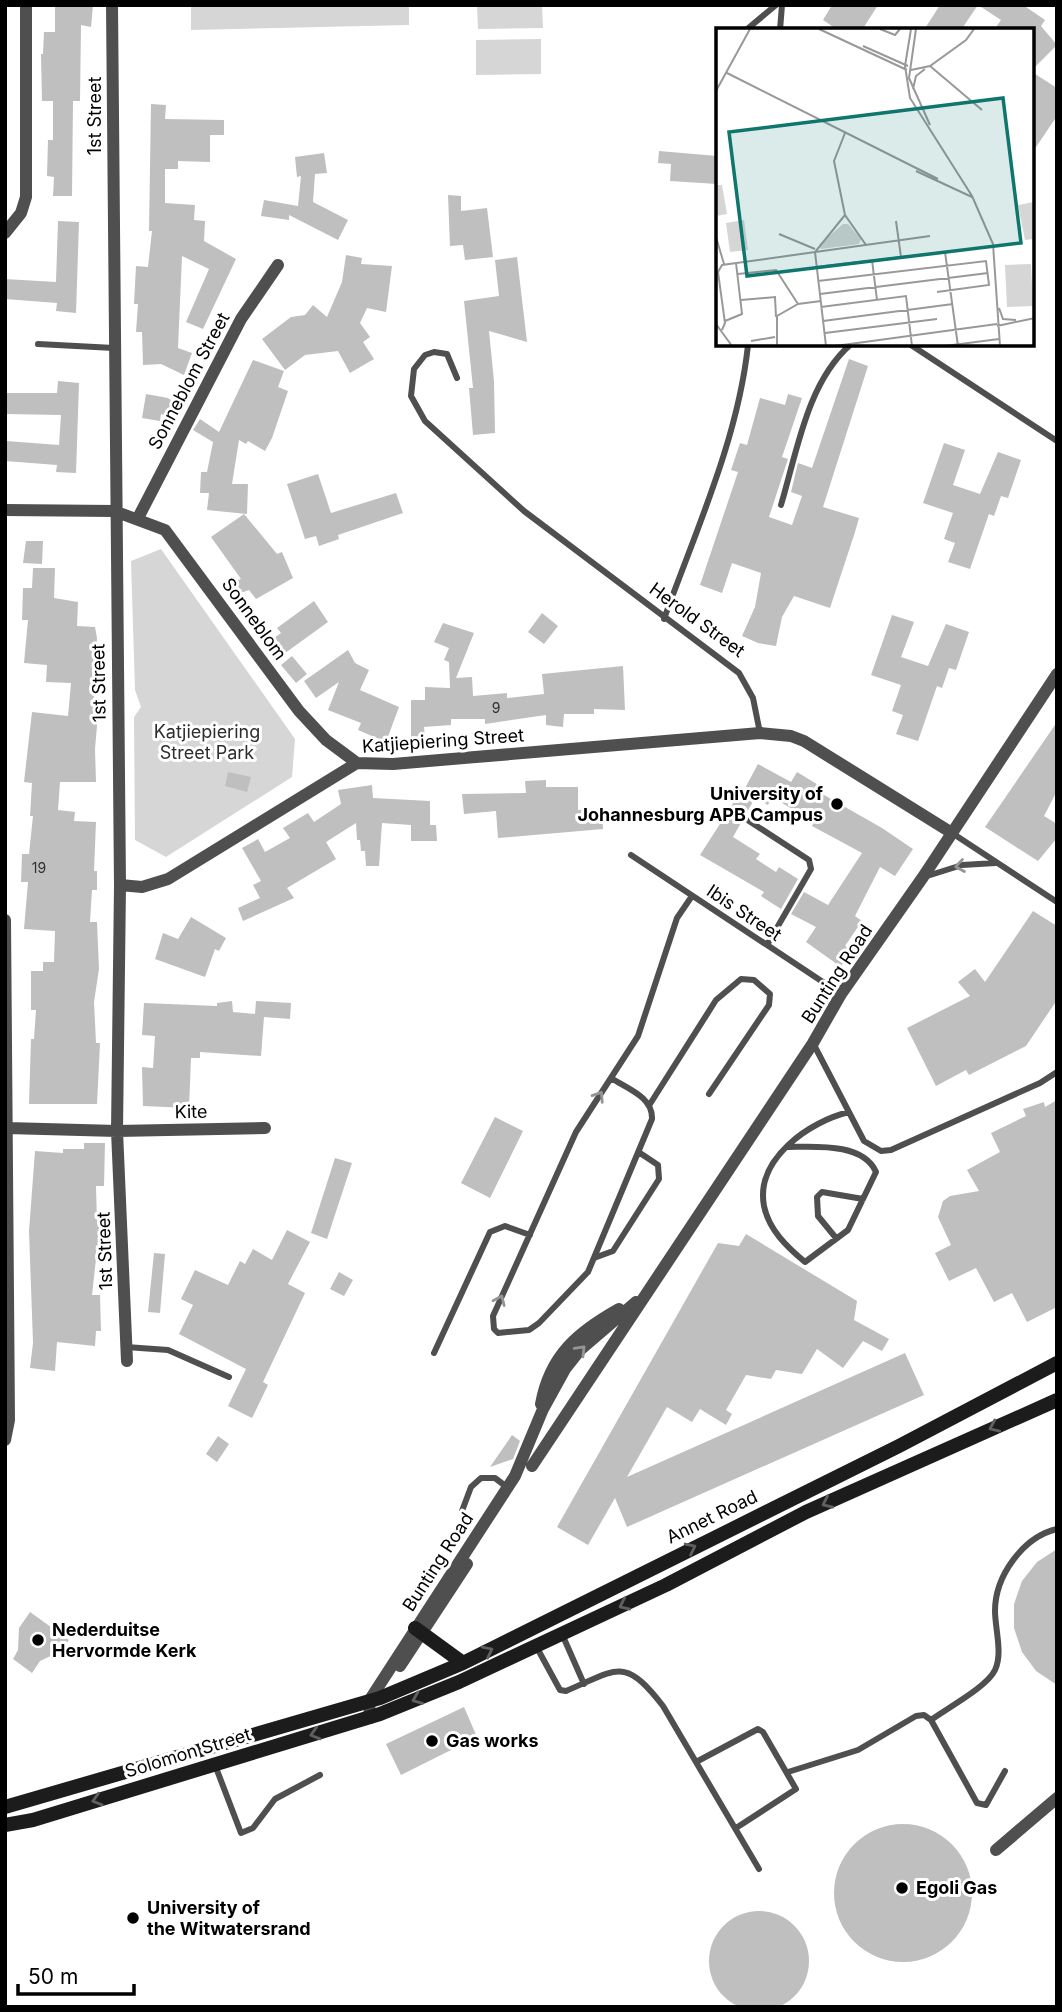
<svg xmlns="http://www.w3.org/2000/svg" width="1062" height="2012" font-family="Inter,sans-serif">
  <rect width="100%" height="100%" fill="#fff"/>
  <path fill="#d6d6d6" d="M191 5H409V25L191 30Z
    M477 5H542L543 28 478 29Z
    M541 39V74L476 75V40Z
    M161 549 295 739 292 777 166 857 135 840 134 717 141 707 135 690 131 561Z"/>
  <path fill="#bfbfbf" d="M55 5H93L91 27 81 25 80 101H73L72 196H53L54 177 47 176 48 140H53V101H42L41 54H43L44 32H55Z
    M832 5H878L862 30H838L823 20Z
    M940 5H978L961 30H924Z
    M978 5H1023L1045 20 1041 26 1057 45 1032 70V30H994L1001 20Z
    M1032 72 1057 88V116L1032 153Z
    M151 104 166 105 165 119 224 120V135H210V162L178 161V169H165V203L195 205 194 220 205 221 204 241 236 259 203 329 186 322 209 269 182 256 178 348 192 353 184 375 161 364 143 365 142 332H136L138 304H134L136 266 148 267 152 231H149Z
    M659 151 717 156V184L670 181 671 164 658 163Z
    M324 153 327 173 315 174 313 202 348 220 338 240 289 215V220L261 216 264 200 298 206 301 176 297 177 295 157Z
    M448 195 461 196V211L487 208 493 257 465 260 463 245 450 246Z
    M58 221 79 222 76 313 56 311 57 303 5 299V279L56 282Z
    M346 255 362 258 361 264 392 266 386 312 367 308 360 323 370 337 363 342 374 359 350 373 338 351 305 355 285 370 262 339 291 317 305 315 313 305 327 317 342 282Z
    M517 257 527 342 489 331 494 381 495 433 473 435 469 388H473L464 301 499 296 495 260Z
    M849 359 868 366 823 507 859 518 855 532 830 608 794 596 782 617 776 646 758 643 742 636 755 607 761 573 732 563 722 593 700 585 738 472 731 470 740 443 747 445 760 398 785 405 788 394 802 398 782 457 788 459 769 517 792 525 802 496 791 492 798 463 812 468Z
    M253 360 284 371 278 387 288 391 272 438 265 451 248 441 246 444 239 440 232 484H248L247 514 207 510 209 493H200L201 472H207L213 442 193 430 200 419 219 432Z
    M58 381 79 383 76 473 56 472 57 465 5 461 6 441 59 445 61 415 5 414V393H57Z
    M146 394 168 398 176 404 170 418 161 414 160 421 142 418Z
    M944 443 965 450 953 485 980 494 998 452 1021 460 1008 498 1001 496 994 516 989 514 970 569 948 562 955 543 944 539 953 513 923 503Z
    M318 474 331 513 396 493 403 513 338 535 339 539 319 546 316 536 305 539 287 484Z
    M244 514 277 554 282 552 293 578 256 599 249 590 235 595 231 582 241 579 211 537Z
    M26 541H43L42 564 23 563Z
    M33 568H55L54 598 78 602 77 626 95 627 97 638 93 714H98L95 749 96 782H60L58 810 75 812 74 821 96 822 94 871H97V890H92L90 922H97L99 969 94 1002 96 1043H100L97 1104H29L31 1039H34L36 1010H31V971H43V962H54L55 931 24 929 28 882H21L22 854H29L33 816H30L32 783 24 782 32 712 68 716 71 683 46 682 47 665 24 663 28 620H22L23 588H32Z
    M314 601 328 622 281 656 270 641 281 633 277 628Z
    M542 613 558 626 544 644 528 632Z
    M892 615 914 622 901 657 928 666 946 624 969 632 956 670 949 668 942 688 937 686 918 741 896 734 903 715 892 711 901 685 871 675Z
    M443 623 474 633 456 678 472 677 473 696 507 693V698L544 694 542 674 623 666 625 710 594 709V714H564L563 727 546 725V715L485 724V719H451V725L424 727 425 738 411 739V700H425V687L450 688 449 662 444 660 449 648 434 642Z
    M348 650 355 663 369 670 360 690 399 707 386 742 358 730 361 723 328 710 339 682 316 698 304 681Z
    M292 656 307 674 296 683 281 665Z
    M1057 722V791L1044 816 1057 824V838L1038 861 985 827Z
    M758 764 791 782 797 772 820 786 817 791 882 828 913 849 895 876 880 867 855 916 862 921 845 946 851 949 841 967 806 942 816 927 791 914 804 892 828 905 862 853 812 826 814 822 772 797 768 805 755 798 733 837 760 854 756 859 776 872 779 867 798 879 781 909 761 896 764 892 700 855 734 802 737 803Z
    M228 772 251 777 247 792 225 786Z
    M546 780V787H578V810L602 809 603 829 498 838 496 811 464 814 462 794 526 793 525 781Z
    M372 785 373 798 430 801V825H436L437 841H411V825L382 823 379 866H366L365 851H361L360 840H357L356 823 326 842 336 859 287 888 294 898 243 921 238 908 260 898 253 885 261 881 242 848 258 839 265 852 290 838 283 828 308 813 314 822 341 804 338 790Z
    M1033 911 1057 926V1000L1026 1046 969 1075 966 1070 936 1086 907 1028 970 996 958 982 975 969 985 982Z
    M191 917 226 938 219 951 215 949 205 977 155 959 163 933 178 939Z
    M232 1001 233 1012 255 1014 256 1001 291 1003 290 1019 264 1017 261 1056 200 1052V1058H191L189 1108 143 1106 142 1067 153 1068 155 1036 142 1035 144 1003 217 1006V1003Z
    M1057 1100V1307L1027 1322 1012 1293 994 1302 976 1268 949 1281 935 1253 951 1245 938 1217 943 1201 950 1196 979 1191 967 1170 1000 1152 991 1133 1026 1116 1023 1109 1044 1102 1045 1107Z
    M495 1117 523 1131 490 1198 461 1183Z
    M84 1143H105L104 1186H96L97 1223H100L92 1295H100L101 1331H96L95 1346 57 1342 55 1371 30 1368 33 1343 29 1231 35 1151 63 1153V1149H84Z
    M335 1158 352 1163 327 1239 311 1233Z
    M287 1230 310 1242 288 1284 305 1293 263 1382 268 1385 252 1418 228 1406 246 1369 179 1334 193 1305 181 1299 195 1270 228 1285 240 1261 245 1264 253 1249 272 1260Z
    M746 1234 857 1301 854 1320 889 1339 882 1351 863 1341 843 1368 817 1349 802 1374 776 1370 771 1379 746 1375 726 1410 732 1414 726 1425 700 1409 692 1422 667 1407 627 1477 905 1353 924 1395 627 1527 615 1498 588 1545 557 1527 718 1243 739 1246Z
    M154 1253 165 1254 160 1313 148 1312Z
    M339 1272 353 1280 344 1296 330 1289Z
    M512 1435 520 1441 513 1459 490 1467Z
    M218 1436 229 1444 217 1462 206 1454Z
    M1057 1549V1685L1036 1671 1022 1652 1014 1628V1604L1022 1581 1037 1562Z
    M30 1612 69 1640 61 1651 40 1661 32 1673 13 1659 18 1650 19 1628Z
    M464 1707 477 1737 401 1775 386 1744Z
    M834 1893a69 69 0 1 1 138 0a69 69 0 1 1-138 0Z
    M709 1961a50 50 0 1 1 100 0a50 50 0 1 1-100 0Z"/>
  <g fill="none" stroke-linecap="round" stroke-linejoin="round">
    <path stroke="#4f4f4f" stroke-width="6" d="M746 30 776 5
      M780 30 782 5
      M38 344 114 348
      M911 345 1057 441
      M457 378 447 354 434 352 425 355 414 369 411 396 425 421 524 511 739 673 753 698 760 733
      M781 505C797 452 807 383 850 345
      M664 619C696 530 738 439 748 345
      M749 821 809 860 811 869 767 945
      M952 833 1057 902
      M631 855 841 994
      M924 877 962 865 996 863
      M813 1043 864 1141 881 1151 891 1150 1040 1083 1057 1072
      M611 1078C628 1089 653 1097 652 1119L588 1272 539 1323 529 1330 498 1333 494 1329 493 1316 576 1132 638 1036 677 918 692 896
      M650 1104 716 1000 741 979 754 980 770 994 769 1005 709 1094
      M787 1147C813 1147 863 1142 876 1172L848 1230 805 1262C787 1247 769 1230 764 1206 755 1158 811 1121 849 1112
      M836 1238 818 1216 817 1197 822 1192 863 1199
      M594 1258 613 1251 659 1179 658 1165 640 1153
      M126 1347 168 1350 229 1377
      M434 1353 490 1232 505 1226 530 1235
      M462 1511 471 1487 481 1478H495L508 1488
      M562 1634 584 1684
      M536 1646 560 1690 566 1691C618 1669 624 1656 663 1706L759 1869
      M931 1720C947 1708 987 1687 995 1670 1003 1654 995 1628 995 1611 995 1576 1023 1537 1057 1529
      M696 1762 758 1729 763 1732 796 1789 736 1828
      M215 1765 241 1833 253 1828 275 1799 320 1775
      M788 1772 858 1750 916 1716 924 1715 931 1720 977 1803 986 1805 1005 1771"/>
    <path stroke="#4f4f4f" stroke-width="12" d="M112 5 120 885 117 1131 127 1361
      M5 233 21 213 26 197V5
      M5 510 114 511 165 530 299 711 326 740 357 763
      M138 518 241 319 278 265
      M120 885 142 887 168 879 357 763 393 764 760 733 791 736 804 741 952 833
      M5 920 9 1420 5 1440
      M7 1128 117 1131 265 1128
      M541 1404C550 1355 578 1332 619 1309
      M532 1466 813 1043 841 994 923 877 1057 674
      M400 1666 467 1564
      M370 1718 369 1701 515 1476 543 1409 565 1369 580 1350 636 1302
      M996 1850 1057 1798"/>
    <path stroke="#1c1c1c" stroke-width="14" d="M415 1628 463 1663
      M5 1807 380 1698 463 1663 899 1446 1057 1363
      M5 1825 33 1820 380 1714 459 1682 666 1585 806 1512 1057 1400"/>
  </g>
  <defs><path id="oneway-chevron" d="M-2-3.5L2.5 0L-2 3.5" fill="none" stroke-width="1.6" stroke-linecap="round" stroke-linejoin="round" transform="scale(1.75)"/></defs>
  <g stroke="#959595">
    <use href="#oneway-chevron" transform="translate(960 866) rotate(171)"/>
    <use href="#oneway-chevron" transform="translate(599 1096) rotate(-57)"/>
    <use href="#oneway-chevron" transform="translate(500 1300) rotate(-66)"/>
    <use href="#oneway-chevron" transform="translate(581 1350) rotate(-46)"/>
  </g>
  <g stroke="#606060">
    <use href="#oneway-chevron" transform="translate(994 1427) rotate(156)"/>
    <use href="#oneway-chevron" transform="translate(827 1503) rotate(155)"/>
    <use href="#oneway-chevron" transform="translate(691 1548) rotate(-26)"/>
    <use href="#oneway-chevron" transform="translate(624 1605) rotate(155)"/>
    <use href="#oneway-chevron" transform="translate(488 1651) rotate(-26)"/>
    <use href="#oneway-chevron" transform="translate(417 1699) rotate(158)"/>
    <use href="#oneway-chevron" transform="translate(315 1734) rotate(163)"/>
    <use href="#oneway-chevron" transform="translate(97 1800) rotate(163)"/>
  </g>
  <g fill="#000" stroke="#fff" stroke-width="2.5">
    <circle cx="837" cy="804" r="7"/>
    <circle cx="38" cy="1640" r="7"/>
    <circle cx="432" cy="1741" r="7"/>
    <circle cx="902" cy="1888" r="7"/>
    <circle cx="133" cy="1918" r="7"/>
  </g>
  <g text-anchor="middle" stroke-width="6" stroke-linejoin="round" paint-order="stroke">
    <g font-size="14" fill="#303030">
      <text x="496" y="713">9</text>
      <text x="39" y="873">19</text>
    </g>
    <g font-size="18" fill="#000" stroke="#fff">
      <text transform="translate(95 116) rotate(-90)" y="6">1st Street</text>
      <text transform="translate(189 381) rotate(-62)" y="6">Sonneblom Street</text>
      <text transform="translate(254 619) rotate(54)" y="6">Sonneblom</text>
      <text transform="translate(697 620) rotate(36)" y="6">Herold Street</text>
      <text transform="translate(99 683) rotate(-91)" y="6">1st Street</text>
      <text transform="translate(443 741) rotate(-4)" y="6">Katjiepiering Street</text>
      <text transform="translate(744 913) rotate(34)" y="6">Ibis Street</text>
      <text transform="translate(837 974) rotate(-57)" y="6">Bunting Road</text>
      <text transform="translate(191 1112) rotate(-1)" y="6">Kite</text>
      <text transform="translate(105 1251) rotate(-92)" y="6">1st Street</text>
      <text transform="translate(712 1517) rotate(-26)" y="6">Annet Road</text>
      <text transform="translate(438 1562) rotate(-57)" y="6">Bunting Road</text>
      <text transform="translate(188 1753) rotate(-17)" y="6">Solomon Street</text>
    </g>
    <g font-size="18" fill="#2d2d2d" stroke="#fff">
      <text x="207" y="738">Katjiepiering<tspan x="207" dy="21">Street Park</tspan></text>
    </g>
    <g font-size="18" font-weight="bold" fill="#000" stroke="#fff" text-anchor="start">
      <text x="823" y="800" text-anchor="end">University of<tspan x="823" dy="21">Johannesburg APB Campus</tspan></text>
      <text x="52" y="1636">Nederduitse<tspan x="52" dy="21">Hervormde Kerk</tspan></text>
      <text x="446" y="1747">Gas works</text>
      <text x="916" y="1894">Egoli Gas</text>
      <text x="147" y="1914">University of<tspan x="147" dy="21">the Witwatersrand</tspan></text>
    </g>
  </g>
  <g transform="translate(716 28)">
    <rect width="318" height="318" fill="#fff"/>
    <path d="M0 157H6L11 186 0 188ZM318 174V211L309 212 302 177ZM28 192 32 222 14 224 10 195ZM127 196H132L145 211 143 216 105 221 103 217ZM315 236 317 278 291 279 289 237Z" fill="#d6d6d6"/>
    <path fill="none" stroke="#999" stroke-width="2" d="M103 1 191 42M164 1 179 7 184 1M195 1 189 38 194 70 256 168 277 216 284 318M200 1 193 50 214 97M147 18 192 38M214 38 266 82M195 42 214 38 250 12 258 1M11 45 222 151M197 61 200 48 209 41M0 63 34 1M129 105 118 133 129 187 150 217M200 143 256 169M180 193 185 229M63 206 99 221M0 209 8 236M156 232 161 272M100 239 229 224 242 318M22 246 60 242 82 276M102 253 270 233 273 257 221 264M104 266 272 245M25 272 59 269 60 289M105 279 190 268 196 318M283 280 287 291 300 292M9 293 26 286 20 235M107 293 237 276M0 296 16 318M281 298 319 290M6 302 9 295 2 244 6 237 214 208M109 305 221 291M35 313 59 309M61 318V288L82 276 105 273M110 318 99 224 129 187M119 318 281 296M229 318 283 311"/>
    <path fill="#0f766e" fill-opacity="0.15" stroke="#0f766e" stroke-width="3.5" d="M287 70 305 215 31 248 13 104Z"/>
    <rect width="318" height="318" fill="none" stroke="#000" stroke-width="3.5"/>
  </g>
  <rect width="1062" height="2012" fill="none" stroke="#000000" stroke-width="14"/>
  <path d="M18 1984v10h116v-10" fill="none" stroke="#000000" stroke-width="3.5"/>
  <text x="28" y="1984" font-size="21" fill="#000000" stroke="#ffffff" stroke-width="5" paint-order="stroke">50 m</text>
</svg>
